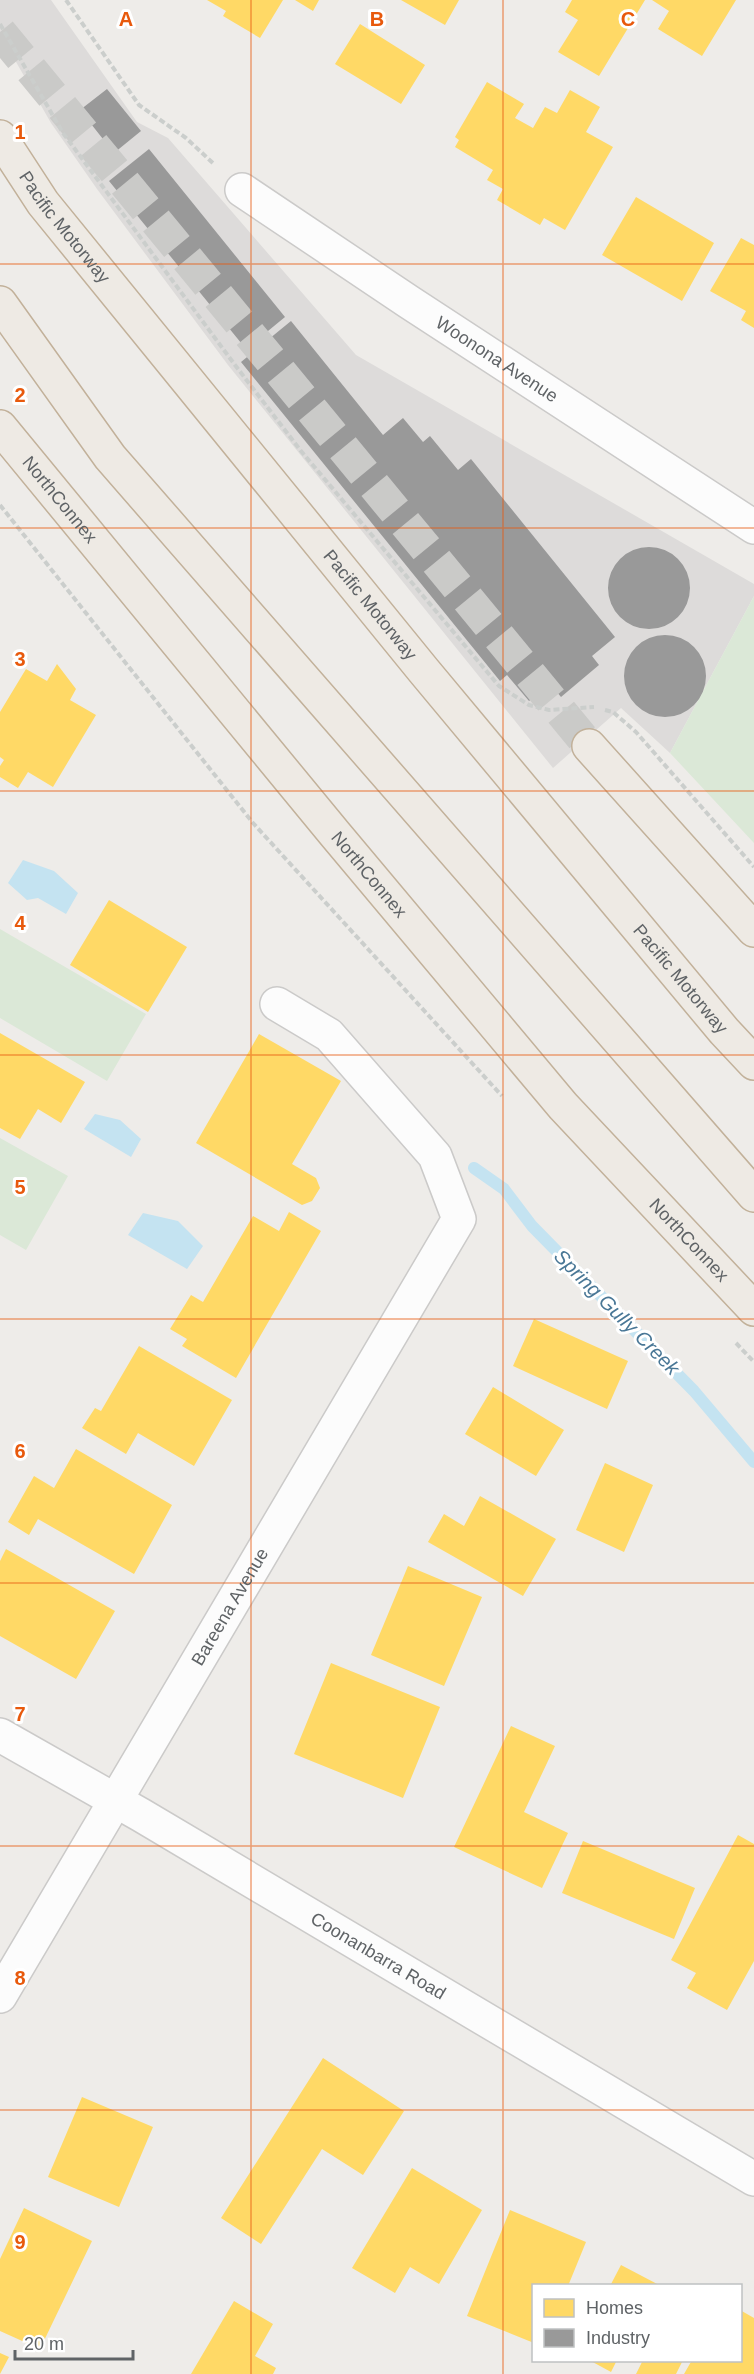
<svg xmlns="http://www.w3.org/2000/svg" width="754" height="2374" font-family="Helvetica,sans-serif">
  <rect width="100%" height="100%" fill="#eeece9"/>
  <path fill="#dddbda" d="M0 0H51L137 122 168 138 356 355 754 584V596L670 753 621 708 553 768 228 365 97 189 51 123 0 34Z"/>
  <path fill="#dbe8d7" d="M754 596V843L670 753Z
    M0 929 146 1014 107 1081 0 1018Z
    M0 1138 68 1176 26 1250 0 1235Z"/>
  <path fill="#c4e3f1" d="M23 860 54 871 78 893 66 914 38 898 27 900 8 883Z
    M95 1114 120 1120 141 1139 131 1157 84 1129Z
    M143 1213 178 1221 203 1246 187 1269 128 1235Z"/>
  <path fill="#ffd966" d="M207 0H283L260 38 223 16 226 11Z
    M295 0H319L313 11Z
    M401 0H459L445 25Z
    M572 0H645L599 76 558 52 578 20 565 12Z
    M652 0H736L702 56 658 29 669 11Z
    M360 24 425 65 401 104 335 64Z
    M487 82 524 104 515 118 533 128 545 107 557 113 570 90 600 107 586 132 613 147 565 230 544 218 540 225 497 200 503 189 487 180 493 170 455 147 459 140 455 137Z
    M636 197 714 243 682 301 602 255Z
    M741 238 754 245V328L741 320 746 311 710 291Z
    M57 664 76 689 70 700 96 715 53 787 28 772 18 788 0 777V766L4 760 0 757V712L26 669 47 681Z
    M109 900 187 947 148 1012 70 965Z
    M0 1033 85 1082 61 1123 38 1109 20 1139 0 1128Z
    M259 1034 341 1081 292 1164 316 1178 320 1188 312 1201 302 1205 196 1143Z
    M289 1212 321 1231 236 1378 182 1346 187 1339 170 1329 191 1295 203 1302 253 1216 279 1231Z
    M534 1319 628 1361 607 1409 513 1366Z
    M139 1346 232 1400 194 1466 138 1433 126 1454 82 1428 95 1408 101 1411Z
    M493 1387 564 1430 536 1476 465 1434Z
    M76 1449 172 1505 134 1574 38 1519 29 1535 8 1522 34 1476 54 1488Z
    M605 1463 653 1485 624 1552 576 1530Z
    M480 1496 556 1539 523 1596 428 1542 444 1514 464 1526Z
    M6 1549 115 1611 76 1679 0 1636V1561Z
    M408 1566 482 1597 444 1686 371 1655Z
    M331 1663 440 1707 403 1798 294 1754Z
    M511 1726 555 1746 524 1812 568 1833 542 1888 454 1847Z
    M738 1835 754 1844V1961L727 2010 687 1988 696 1973 671 1960Z
    M583 1841 695 1888 674 1939 562 1893Z
    M323 2058 404 2111 363 2175 322 2149 261 2244 221 2218Z
    M82 2097 153 2127 119 2207 48 2177Z
    M412 2168 482 2210 439 2284 410 2267 395 2293 352 2268Z
    M24 2208 92 2241 40 2349 0 2331V2259Z
    M510 2210 586 2242 568 2286H534V2343L467 2316Z
    M621 2265 661 2286H610Z
    M234 2301 273 2324 255 2356 276 2368 273 2374H191Z
    M740 2310 754 2318V2374H684L692 2360H740Z
    M0 2353 9 2357 0 2374Z
    M589 2360H617L611 2372Z
    M643 2360H683L676 2374H636Z"/>
  <path fill="#999" d="M107 89 141 131 114 153 80 110Z
    M149 149 285 317 246 349 109 181Z
    M291 321 383 435 403 418 423 442 430 436 458 470 471 459 615 637 592 656 599 665 561 697 550 684 529 701 507 675 500 681 241 362Z
    M608 588a41 41 0 1 1 82 0a41 41 0 1 1-82 0Z
    M624 676a41 41 0 1 1 82 0a41 41 0 1 1-82 0Z"/>
  <g fill="none" stroke-linecap="round" stroke-linejoin="round">
    <path stroke="#c4e3f1" stroke-width="12" d="M474 1168 504 1189 532 1226 694 1391 754 1462"/>
    <path stroke="#cacac8" stroke-width="33" stroke-dasharray="33 16" stroke-linecap="butt" d="M0 32 589 746"/>
    <defs>
      <g id="minor">
        <path id="s1" d="M242 190 409 302 754 527"/>
        <path id="s2" d="M0 1735 141 1815 754 2179"/>
        <path id="s3" d="M0 1996 459 1219 435 1156 329 1035 277 1004"/>
      </g>
      <g id="highway">
        <path id="s4" d="M0 137 43 203 424 671 724 1031 754 1063"/>
        <path d="M0 303 110 457 754 1195"/>
        <path id="s5" d="M0 427 335 834 563 1106 754 1309"/>
        <path d="M589 746 754 930"/>
      </g>
    </defs>
    <use href="#minor" stroke="#cbcac9" stroke-width="36"/>
    <use href="#highway" stroke="#c2b19a" stroke-width="36"/>
    <path stroke="#cbcecc" stroke-width="4" stroke-dasharray="6 3" stroke-linecap="butt" d="M66 0 139 105 186 138 215 165
      M0 24 63 133 235 365 301 451 499 686 529 705 549 710 594 707
      M0 505 253 823 502 1096
      M605 710 613 712 636 732 754 867
      M736 1343 754 1362"/>
    <use href="#minor" stroke="#fcfcfc" stroke-width="33"/>
    <use href="#highway" stroke="#eeeae4" stroke-width="33"/>
  </g>
  <path fill="none" stroke="#e8590c" stroke-width="1.5" stroke-opacity="0.55" d="M251 0V2374M503 0V2374M0 264H754M0 528H754M0 791H754M0 1055H754M0 1319H754M0 1583H754M0 1846H754M0 2110H754"/>
  <g text-anchor="middle" stroke-width="6" stroke-linejoin="round" paint-order="stroke">
    <g font-size="18" fill="#5f6366" stroke="#fff">
      <text dy="6" stroke="none"><textPath href="#s4" startOffset="111">Pacific Motorway</textPath></text>
      <text dy="6" stroke="none"><textPath href="#s1" startOffset="306">Woonona Avenue</textPath></text>
      <text dy="6" stroke="none"><textPath href="#s5" startOffset="94">NorthConnex</textPath></text>
      <text dy="6" stroke="none"><textPath href="#s4" startOffset="597">Pacific Motorway</textPath></text>
      <text dy="6" stroke="none"><textPath href="#s5" startOffset="580">NorthConnex</textPath></text>
      <text dy="6" stroke="none"><textPath href="#s4" startOffset="1083">Pacific Motorway</textPath></text>
      <text dy="6" stroke="none"><textPath href="#s5" startOffset="1066">NorthConnex</textPath></text>
      <text dy="6" stroke="none"><textPath href="#s3" startOffset="452">Bareena Avenue</textPath></text>
      <text dy="6" stroke="none"><textPath href="#s2" startOffset="438">Coonanbarra Road</textPath></text>
    </g>
    <g font-size="20" font-style="italic" fill="#497796" stroke="#fff">
      <text transform="translate(617 1312) rotate(45)" y="7">Spring Gully Creek</text>
    </g>
  </g>
  <g font-size="20" text-anchor="middle" font-weight="bold" fill="#e8590c" stroke="#fff" stroke-width="6" stroke-linejoin="round" paint-order="stroke">
    <text x="126" y="26">A</text>
    <text x="377" y="26">B</text>
    <text x="628" y="26">C</text>
    <text x="20" y="139">1</text>
    <text x="20" y="402">2</text>
    <text x="20" y="666">3</text>
    <text x="20" y="930">4</text>
    <text x="20" y="1194">5</text>
    <text x="20" y="1458">6</text>
    <text x="20" y="1721">7</text>
    <text x="20" y="1985">8</text>
    <text x="20" y="2249">9</text>
  </g>
  <rect x="532" y="2284" width="210" height="78" fill="#ffffff" stroke="#bfc1c2" stroke-width="1.5"/>
  <rect x="544" y="2299" width="30" height="18" fill="#ffd966" stroke="#bfc1c2" stroke-width="1.5"/>
  <text x="586" y="2314" font-size="18" fill="#5f6366">Homes</text>
  <rect x="544" y="2329" width="30" height="18" fill="#999999" stroke="#bfc1c2" stroke-width="1.5"/>
  <text x="586" y="2344" font-size="18" fill="#5f6366">Industry</text>
  <path d="M15 2350v9h118v-9" fill="none" stroke="#5f6366" stroke-width="3"/>
  <text x="24" y="2350" font-size="18" fill="#5f6366" stroke="#ffffff" stroke-width="4.5" paint-order="stroke">20 m</text>
</svg>
